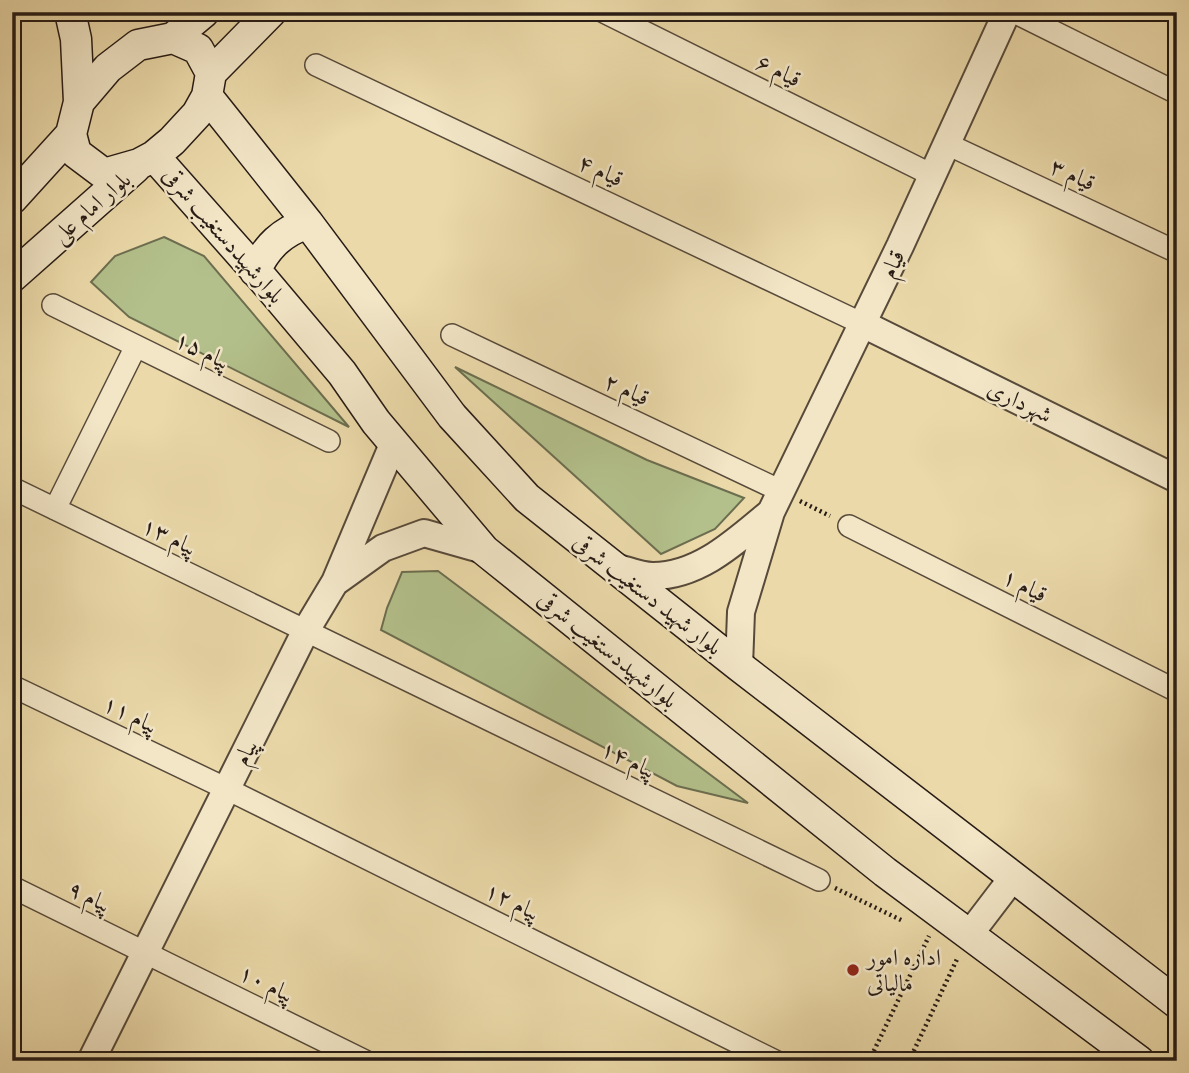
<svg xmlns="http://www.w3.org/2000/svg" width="1189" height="1073" font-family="'IM FELL French Canon',Amiri,serif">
  <rect width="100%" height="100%" fill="#ebd9a9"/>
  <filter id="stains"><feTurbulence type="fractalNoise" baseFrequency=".00286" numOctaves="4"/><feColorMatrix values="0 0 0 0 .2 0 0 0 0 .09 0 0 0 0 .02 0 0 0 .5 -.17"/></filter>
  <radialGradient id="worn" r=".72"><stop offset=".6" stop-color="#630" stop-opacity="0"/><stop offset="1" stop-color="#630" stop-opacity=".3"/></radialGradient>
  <path fill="#b3c08b" stroke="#6c6e50" stroke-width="2" d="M164 237 204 256 349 427 129 317 91 282 115 256Z
    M455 367 647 460 744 498 715 529 661 554Z
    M438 571 748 803 677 786 381 630 387 608 402 572Z"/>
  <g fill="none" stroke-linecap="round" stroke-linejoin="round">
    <defs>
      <path id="minor" d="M604 12 932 175
        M1014 12 1177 93
        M316 65 863 324
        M947 144 1177 252
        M53 305 329 441
        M452 335 781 491
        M12 488 819 880
        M55 509 136 346
        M849 526 1177 691
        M12 686 227 789 775 1061
        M12 887 365 1061"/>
      <path id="tertiary" d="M863 324 1177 479
        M615 567C627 570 640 576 653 576 700 576 737 540 771 512
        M337 581 383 548 424 533 484 550
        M739 666 741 612 771 512 900 246 1007 12
        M969 935 1014 876
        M91 1061 305 632 335 582 394 442"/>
      <path id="secondary" d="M70 12 76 39 79 102
        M173 38 204 12
        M211 73 271 12
        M207 96 308 223 452 416 527 498 739 666 1177 1003
        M154 156 262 278 342 373 376 422 484 550 885 872 1139 1061
        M12 199 71 134 79 102 108 68 138 45 173 38 198 49 211 73 207 96 197 114 172 141 154 156 139 164 104 174 76 153 71 134
        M255 271C267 246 282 232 308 223
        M12 277 135 168"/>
    </defs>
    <use href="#minor" stroke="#574a3a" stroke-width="24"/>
    <use href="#tertiary" stroke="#574a3a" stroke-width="30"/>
    <use href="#secondary" stroke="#261b15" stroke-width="33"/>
    <path stroke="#261b15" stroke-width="4.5" stroke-dasharray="2 3.5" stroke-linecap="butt" d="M800 501 830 516
      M835 888 903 921
      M869 1061 929 936
      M909 1061 958 957"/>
    <use href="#minor" stroke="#f2e6c7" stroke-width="21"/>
    <use href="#tertiary" stroke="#f2e6c7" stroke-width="26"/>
    <use href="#secondary" stroke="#f2e6c7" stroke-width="30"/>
  </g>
  <circle fill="#8f2418" stroke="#f2e6c7" stroke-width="2.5" cx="853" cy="970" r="7"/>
  <g text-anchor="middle" stroke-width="5" stroke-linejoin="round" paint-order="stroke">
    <g font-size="23" fill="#261b15" stroke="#f2e6c7">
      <text transform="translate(779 70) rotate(26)" y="8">قیام ۶</text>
      <text transform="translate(601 170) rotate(25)" y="8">قیام ۴</text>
      <text transform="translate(1073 174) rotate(25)" y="8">قیام ۳</text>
      <text transform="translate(91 207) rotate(-41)" y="8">بلوار امام علی</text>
      <text transform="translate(224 235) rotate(49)" y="8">بلوارشهیددستغیب شرقی</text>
      <text transform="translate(892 264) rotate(-65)" y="8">قیام</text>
      <text transform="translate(203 350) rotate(26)" y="8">پيام ۱۵</text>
      <text transform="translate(627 389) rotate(25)" y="8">قیام ۲</text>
      <text transform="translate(1020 401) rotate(26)" y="8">شهرداری</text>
      <text transform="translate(170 536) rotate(26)" y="8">پیام ۱۳</text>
      <text transform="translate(1025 585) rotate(27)" y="8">قیام ۱</text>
      <text transform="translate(648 594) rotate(38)" y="8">بلوار شهید دستغیب شرقی</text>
      <text transform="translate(608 649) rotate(39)" y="8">بلوارشهیددستغیب شرقی</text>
      <text transform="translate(131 714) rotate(26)" y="8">پیام ۱۱</text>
      <text transform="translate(245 752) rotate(-64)" y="8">پیام</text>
      <text transform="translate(629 759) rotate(26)" y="8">پیام ۱۴</text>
      <text transform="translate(90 896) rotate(26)" y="8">پیام ۹</text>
      <text transform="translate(513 901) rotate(26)" y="8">پیام ۱۲</text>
      <text transform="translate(267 983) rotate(26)" y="8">پیام ۱۰</text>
    </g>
    <g font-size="23" fill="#261b15" stroke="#f2e6c7" text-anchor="start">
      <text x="867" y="965">اداره امور<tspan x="867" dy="26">مالیاتی</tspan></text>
    </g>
  </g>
  <rect width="1189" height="1073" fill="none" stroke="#ebd9a9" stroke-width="42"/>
  <rect x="14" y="14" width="1161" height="1045" fill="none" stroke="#261b15" stroke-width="3.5"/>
  <rect x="21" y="21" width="1147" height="1031" fill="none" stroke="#261b15" stroke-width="2"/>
  <rect width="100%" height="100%" filter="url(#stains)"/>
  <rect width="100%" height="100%" fill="url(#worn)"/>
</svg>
